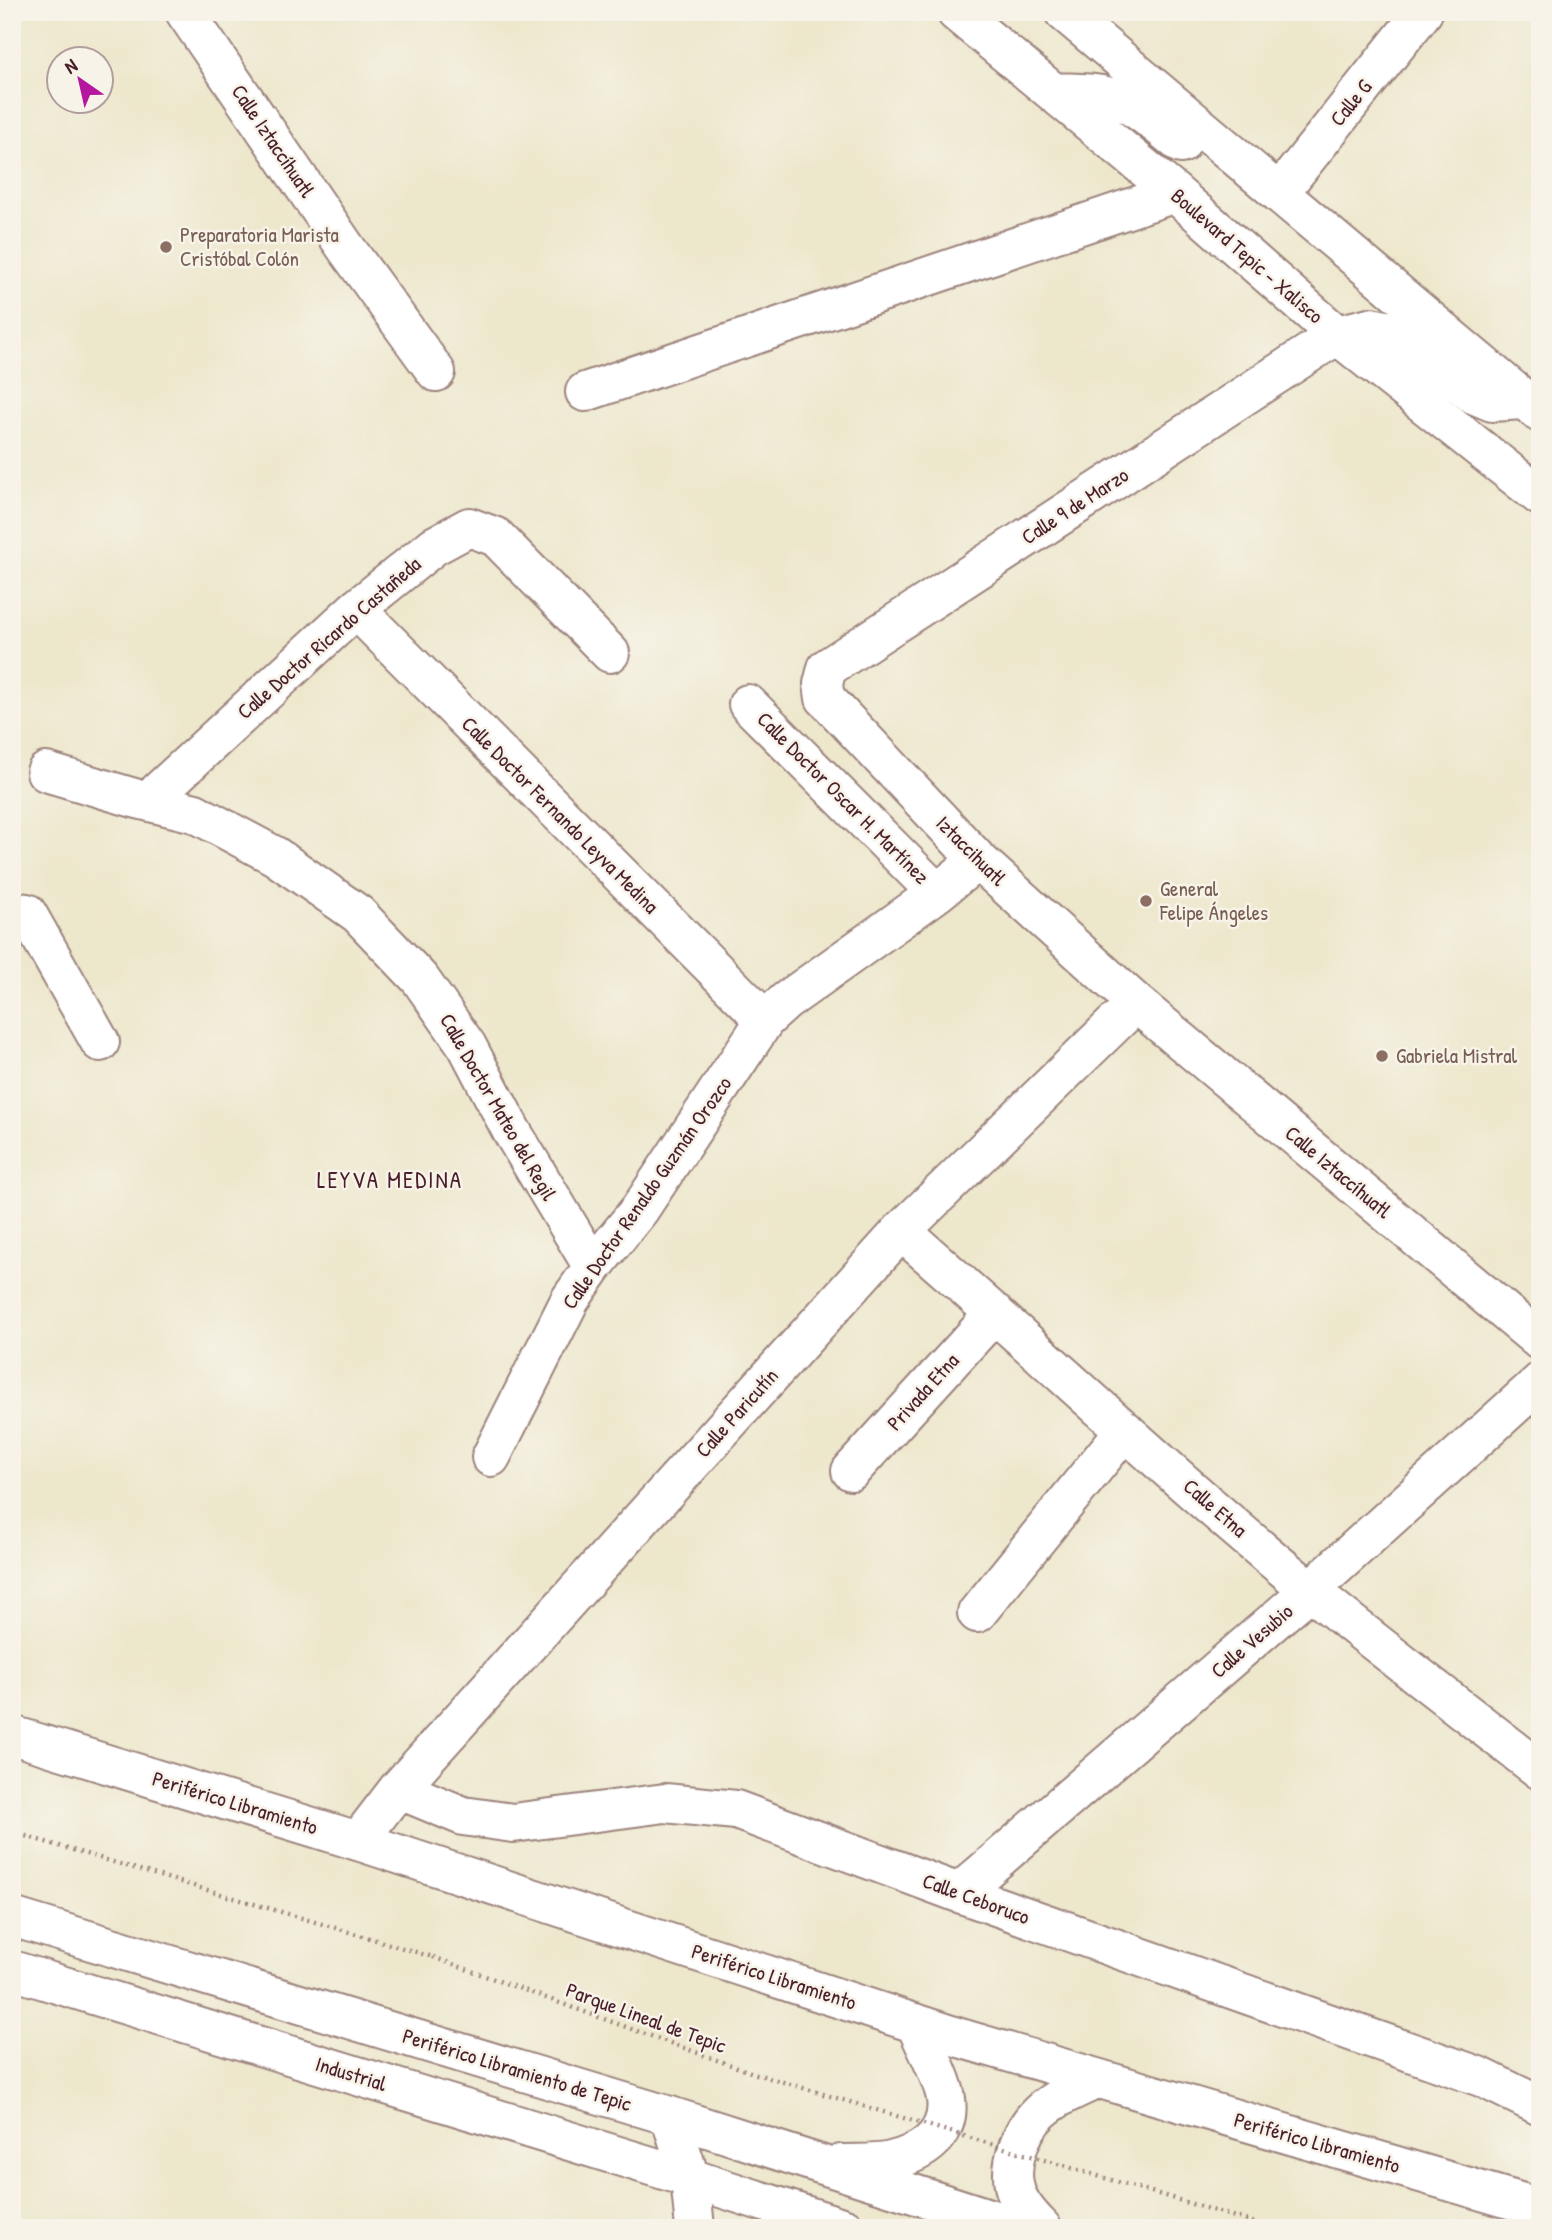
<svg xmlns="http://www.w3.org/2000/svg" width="1552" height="2240" font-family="'Patrick Hand',sans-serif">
  <rect width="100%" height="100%" fill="#f7f3e8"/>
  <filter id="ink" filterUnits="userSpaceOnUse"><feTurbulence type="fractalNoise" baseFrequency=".0143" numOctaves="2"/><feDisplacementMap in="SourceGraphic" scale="14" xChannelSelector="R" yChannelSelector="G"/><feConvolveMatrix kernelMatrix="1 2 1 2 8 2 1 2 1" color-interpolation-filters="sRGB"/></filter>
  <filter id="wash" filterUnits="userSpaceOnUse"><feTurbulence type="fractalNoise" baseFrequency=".00686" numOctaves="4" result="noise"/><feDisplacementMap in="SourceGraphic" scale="28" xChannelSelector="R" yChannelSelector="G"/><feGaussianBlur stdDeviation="1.57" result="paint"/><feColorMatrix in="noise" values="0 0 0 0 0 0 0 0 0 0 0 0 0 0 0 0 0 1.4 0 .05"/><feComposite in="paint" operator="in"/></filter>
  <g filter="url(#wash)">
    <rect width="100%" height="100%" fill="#ede7cc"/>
  </g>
  <g filter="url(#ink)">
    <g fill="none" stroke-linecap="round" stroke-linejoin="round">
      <defs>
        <path id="minor" d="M185 12 346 248 436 372
          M1279 193 1423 12
          M1337 335 827 668 823 684 825 698 978 860 1136 1003 1540 1341
          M585 392 1175 193
          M356 609 765 1020
          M748 704 937 893
          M46 772 134 798 195 813 275 856 358 914 420 979 467 1046 511 1130 593 1267
          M148 801 356 609 434 546 469 527 496 537 610 653
          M12 911 27 913 100 1042
          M901 1231C1039 1350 1170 1476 1311 1591 1386 1652 1464 1711 1540 1770
          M491 1457 570 1300 593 1267 640 1209 765 1020 786 1001 937 893 978 860
          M851 1471 995 1313
          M977 1613 1125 1430
          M398 1789 463 1816 513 1823 665 1803 736 1810 959 1893 1481 2077 1540 2106
          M358 1841 398 1789 901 1231 1136 1003
          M959 1893 1310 1590 1540 1382
          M12 1970 690 2178 845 2228
          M670 2116 690 2178 695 2228"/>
        <path id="major" d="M956 12 1175 193 1337 335 1540 496
          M1064 12 1540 413
          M1055 92C1071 93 1090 92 1106 96 1135 103 1158 126 1181 144
          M1337 335 1370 327 1391 331 1473 394 1492 402 1523 400"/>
        <path id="highway" d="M12 1735 358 1841 960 2038 1540 2208
          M12 1917 670 2116 1020 2228
          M841 2164C857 2163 875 2165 891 2161 923 2153 951 2135 946 2099 944 2081 923 2041 915 2023
          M1042 2228C1034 2220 1023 2208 1018 2197 1005 2170 1020 2130 1041 2111 1058 2096 1078 2088 1098 2079"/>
      </defs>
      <use href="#minor" stroke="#9c837c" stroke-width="42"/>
      <use href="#major" stroke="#9c837c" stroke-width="42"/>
      <use href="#highway" stroke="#9c837c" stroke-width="42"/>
      <path stroke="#9c837c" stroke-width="4.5" stroke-dasharray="2 5" stroke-linecap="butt" d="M12 1832 433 1957"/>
      <use href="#minor" stroke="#fff" stroke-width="38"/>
      <use href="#major" stroke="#fff" stroke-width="38"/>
      <use href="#highway" stroke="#fff" stroke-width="38"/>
      <path stroke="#9c837c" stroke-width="4.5" stroke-dasharray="2 5" stroke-linecap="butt" d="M433 1957 753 2073 1272 2228"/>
    </g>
  </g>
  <g fill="#8d6e63" stroke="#f7f3e8" stroke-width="2.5">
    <circle cx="166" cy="247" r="7"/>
    <circle cx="1146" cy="901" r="7"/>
    <circle cx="1382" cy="1056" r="7"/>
  </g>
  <g text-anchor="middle" stroke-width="5" stroke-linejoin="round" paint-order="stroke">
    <g font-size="21" fill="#4a1f2b" stroke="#f7f3e8">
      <text transform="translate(1351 103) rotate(-51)" y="7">Calle G</text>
      <text transform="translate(273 141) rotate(56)" y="7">Calle Iztaccíhuatl</text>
      <text transform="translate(1247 256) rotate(41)" y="7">Boulevard Tepic - Xalisco</text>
      <text transform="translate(1075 506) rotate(-33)" y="7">Calle 9 de Marzo</text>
      <text transform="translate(329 638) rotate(-41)" y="7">Calle Doctor Ricardo Castañeda</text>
      <text transform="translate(843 798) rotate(45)" y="7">Calle Doctor Oscar H. Martínez</text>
      <text transform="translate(560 815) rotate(45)" y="7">Calle Doctor Fernando Leyva Medina</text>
      <text transform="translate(971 851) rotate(45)" y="7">Iztaccihuatl</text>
      <text transform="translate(498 1107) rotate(60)" y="7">Calle Doctor Mateo del Regil</text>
      <text transform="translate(1338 1172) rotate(40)" y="7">Calle Iztaccíhuatl</text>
      <text transform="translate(647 1193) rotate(-55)" y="7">Calle Doctor Renaldo Guzmán Orozco</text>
      <text transform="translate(923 1392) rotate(-48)" y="7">Privada Etna</text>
      <text transform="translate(737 1413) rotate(-48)" y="7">Calle Paricutín</text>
      <text transform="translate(1215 1508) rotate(41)" y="7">Calle Etna</text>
      <text transform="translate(1252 1641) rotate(-41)" y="7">Calle Vesubio</text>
      <text transform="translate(235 1803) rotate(17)" y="7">Periférico Libramiento</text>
      <text transform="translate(976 1899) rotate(20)" y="7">Calle Ceboruco</text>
      <text transform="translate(774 1977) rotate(18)" y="7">Periférico Libramiento</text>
      <text transform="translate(646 2018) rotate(20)" y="7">Parque Lineal de Tepic</text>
      <text transform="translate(517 2070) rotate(17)" y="7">Periférico Libramiento de Tepic</text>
      <text transform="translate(351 2074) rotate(17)" y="7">Industrial</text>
      <text transform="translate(1317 2143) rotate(16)" y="7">Periférico Libramiento</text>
    </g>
    <g font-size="21" fill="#785e54" stroke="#f7f3e8" text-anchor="start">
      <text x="180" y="242">Preparatoria Marista<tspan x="180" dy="24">Cristóbal Colón</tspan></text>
      <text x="1160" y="896">General<tspan x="1160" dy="24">Felipe Ángeles</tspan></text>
      <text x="1396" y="1063">Gabriela Mistral</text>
    </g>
    <g font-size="23" letter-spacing="2" fill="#4a1f2b" stroke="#f7f3e8">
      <text x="390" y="1188">LEYVA MEDINA</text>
    </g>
  </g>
  <rect width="1552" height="2240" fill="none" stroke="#f7f3e8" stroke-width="42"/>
  <g transform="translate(80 80) rotate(326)"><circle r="33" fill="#f7f3e8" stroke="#b29e9c" stroke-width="2"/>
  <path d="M0-5L12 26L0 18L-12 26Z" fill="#b5179e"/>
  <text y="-10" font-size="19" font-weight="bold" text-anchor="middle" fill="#4a1f2b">N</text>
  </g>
</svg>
